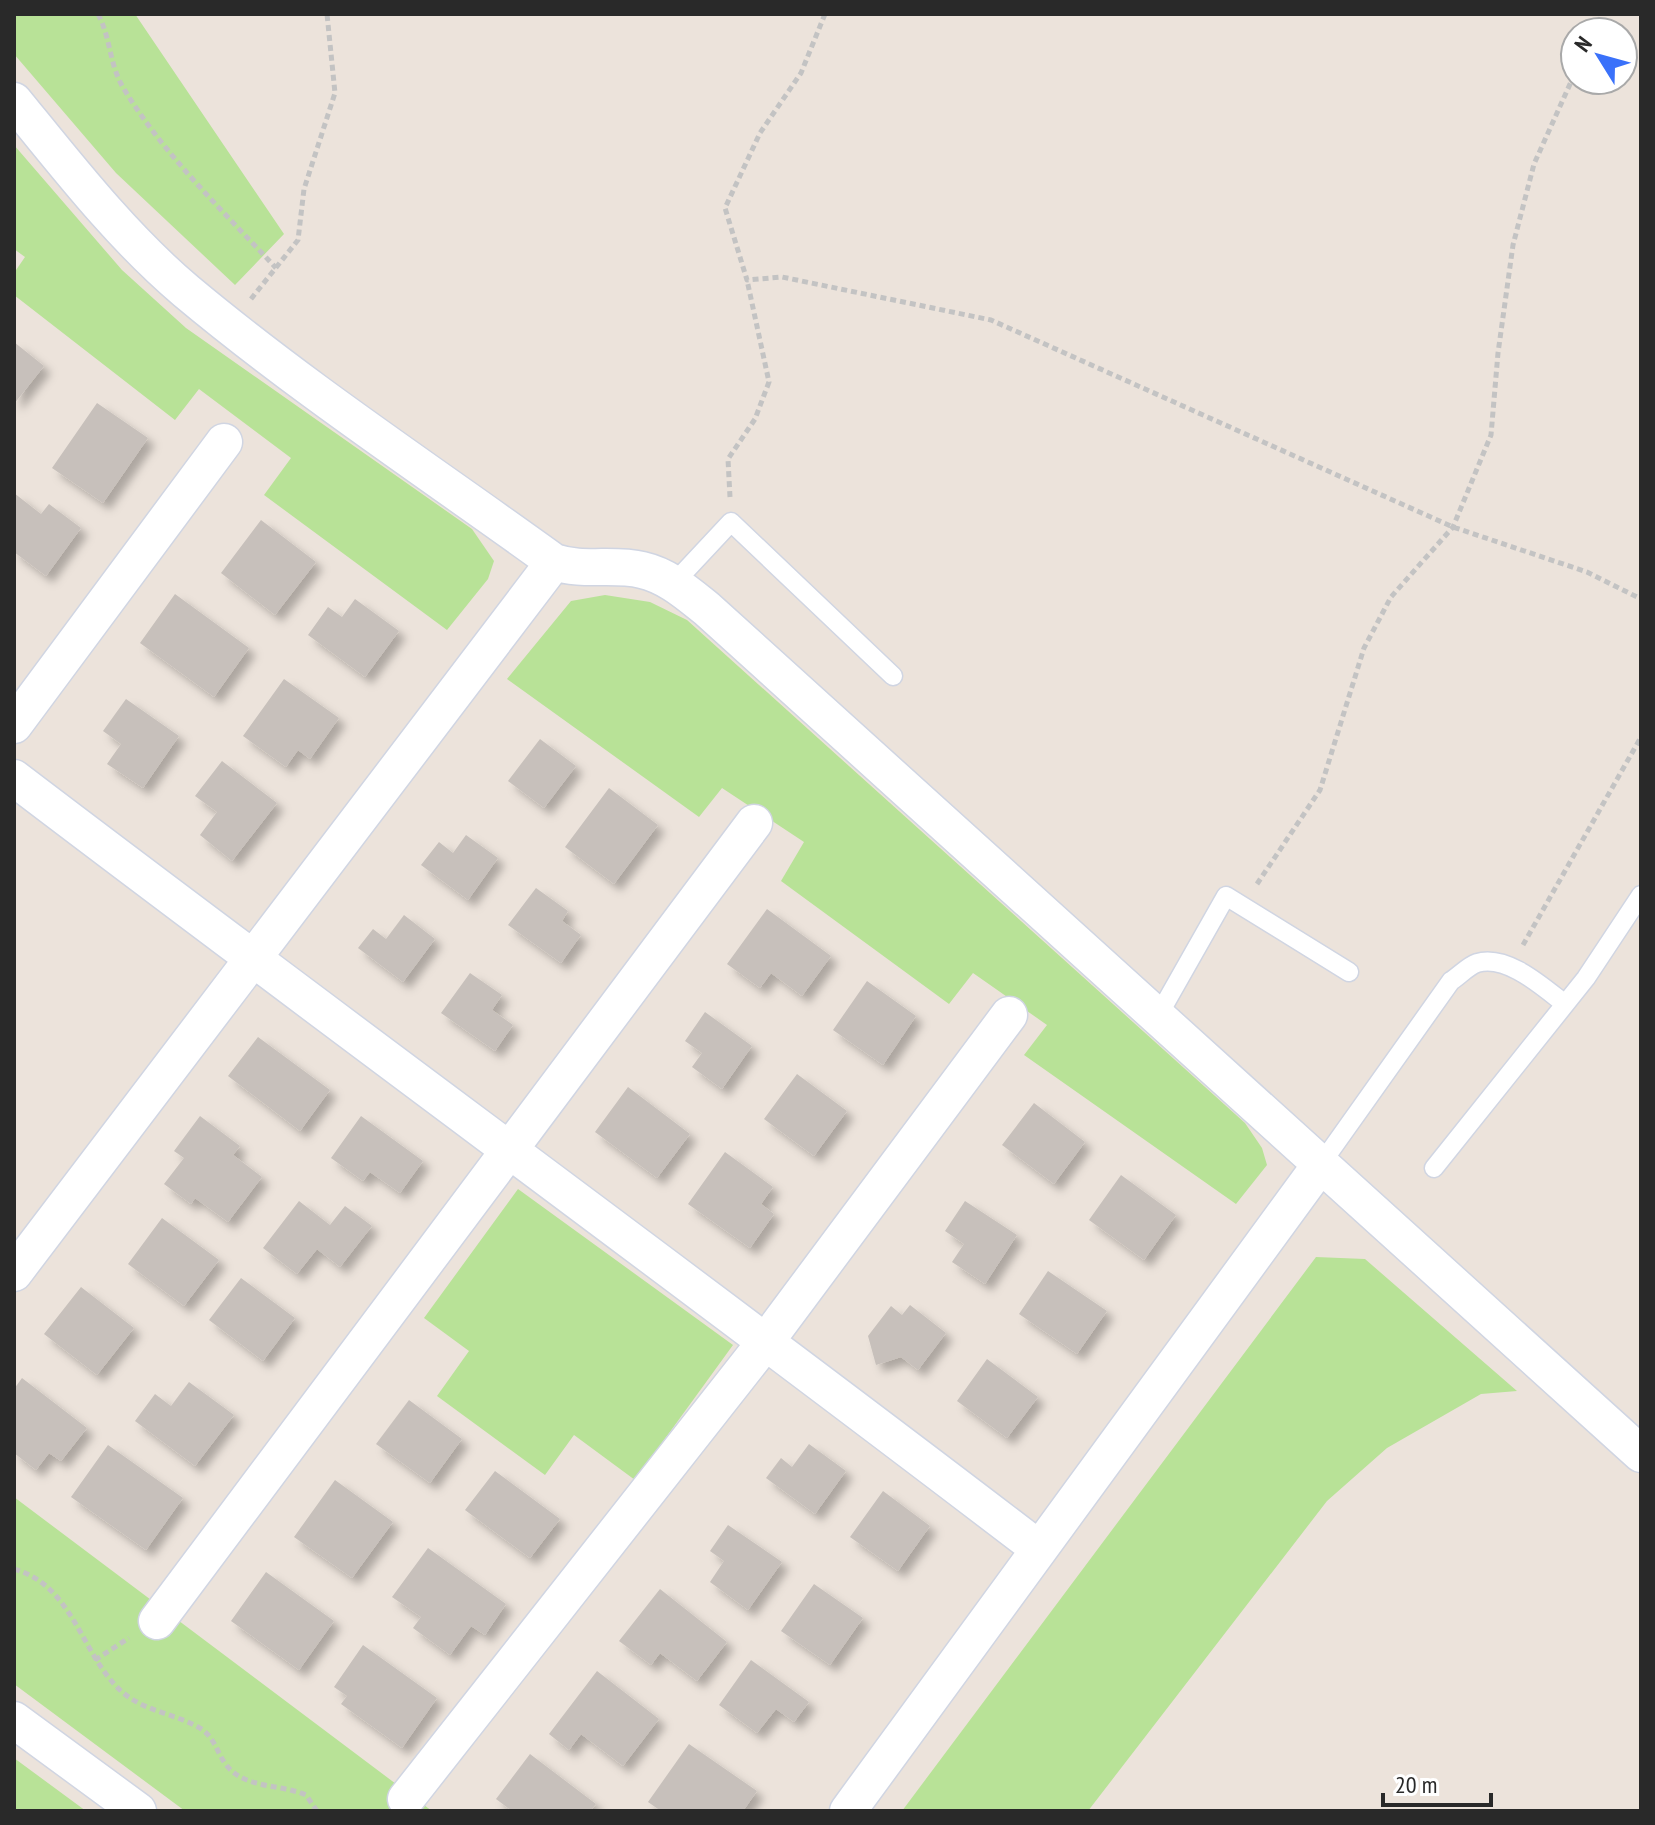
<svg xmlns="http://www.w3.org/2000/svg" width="1655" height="1825" font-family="'PT Sans Narrow',sans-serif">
  <defs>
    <filter id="shadow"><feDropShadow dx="7" dy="7" stdDeviation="4" flood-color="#0004"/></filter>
  </defs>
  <rect width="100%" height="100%" fill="#ece3db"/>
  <path fill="#b8e297" d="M14 14H135L284 234 235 285 116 173 14 54Z
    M14 145 122 270 186 328 472 529 494 561 488 579 447 630 264 495 291 458 199 389 175 420 14 295V273L25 257 14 249Z
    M605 595 650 602 687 620 1245 1123 1262 1148 1267 1165 1236 1204 1024 1055 1047 1025 973 973 949 1004 781 881 804 842 722 788 699 817 507 679 571 601Z
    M518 1189 733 1345 635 1480 574 1435 545 1475 437 1396 469 1351 424 1318Z
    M1316 1257 1365 1259 1517 1391 1481 1394 1387 1448 1327 1501 1088 1811H902Z
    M14 1497 432 1811H185L14 1684Z
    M14 1758 86 1811H14Z"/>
  <path fill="#c7c0bb" filter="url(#shadow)" d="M14 342 44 366 14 404Z
    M97 403 148 438 103 503 52 468Z
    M14 493 41 514 49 504 81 528 46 576 14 552Z
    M261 520 316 562 275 615 221 573Z
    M175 594 249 648 214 697 140 643Z
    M355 599 399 631 365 677 308 635 328 607 342 617Z
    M284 679 339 718 310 759 298 750 286 767 243 736Z
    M126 699 179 736 143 788 107 764 121 744 103 731Z
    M540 739 576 766 544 808 508 781Z
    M222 761 277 803 232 861 200 835 217 812 195 796Z
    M609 788 658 825 614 884 565 847Z
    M466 835 498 858 468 900 421 865 439 842 453 853Z
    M536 888 568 911 562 921 581 935 561 963 508 925Z
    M767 909 831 956 802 996 771 973 760 988 727 964Z
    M404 915 435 939 403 982 358 948 373 929 386 939Z
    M470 973 502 995 492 1010 513 1025 495 1051 441 1013Z
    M867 981 916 1016 883 1065 833 1030Z
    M705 1012 752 1046 722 1089 692 1067 702 1053 685 1041Z
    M258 1037 330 1090 300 1131 228 1076Z
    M797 1074 847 1111 814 1156 764 1119Z
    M628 1087 690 1134 657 1178 595 1132Z
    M1034 1103 1085 1142 1054 1184 1002 1145Z
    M200 1116 240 1146 233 1155 262 1177 228 1222 195 1198 191 1204 164 1184 184 1158 174 1151Z
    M361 1116 423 1161 400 1193 370 1172 363 1181 331 1158Z
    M725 1152 773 1187 761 1204 774 1214 750 1248 688 1204Z
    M1121 1175 1176 1215 1144 1260 1089 1220Z
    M299 1201 330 1225 345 1206 372 1226 340 1267 317 1249 297 1274 263 1248Z
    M965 1201 1017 1235 985 1284 952 1262 964 1244 945 1231Z
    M162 1218 219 1260 184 1306 128 1264Z
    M1048 1271 1107 1311 1077 1354 1019 1314Z
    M241 1278 295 1318 263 1361 209 1320Z
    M81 1287 134 1328 97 1375 44 1334Z
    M910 1305 946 1333 918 1370 901 1357 876 1365 868 1336 891 1306 902 1315Z
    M987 1359 1038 1397 1007 1438 957 1401Z
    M22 1378 87 1428 61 1461 49 1453 36 1470 14 1453V1389Z
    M189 1382 234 1415 195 1466 135 1421 155 1394 171 1406Z
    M409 1400 462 1439 430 1483 376 1444Z
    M809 1444 846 1471 815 1514 766 1478 781 1458 792 1467Z
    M108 1445 183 1498 146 1550 71 1497Z
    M495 1471 560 1519 530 1558 465 1510Z
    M335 1480 393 1522 352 1578 294 1537Z
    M883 1491 930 1526 898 1571 850 1537Z
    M728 1525 782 1562 748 1610 710 1582 724 1561 710 1551Z
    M428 1548 506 1604 485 1635 471 1626 450 1655 413 1628 421 1617 392 1597Z
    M266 1572 334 1621 299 1670 231 1621Z
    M814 1584 863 1618 830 1665 781 1631Z
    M660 1589 727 1642 697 1681 660 1653 651 1665 619 1641Z
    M363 1645 437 1698 402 1748 341 1704 347 1696 334 1687Z
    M751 1660 809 1702 794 1722 776 1709 757 1733 719 1705Z
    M597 1671 659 1719 623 1766 581 1734 569 1750 549 1734Z
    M689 1744 757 1791 743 1811H661L648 1802Z
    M530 1754 596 1804 590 1811H512L496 1799Z"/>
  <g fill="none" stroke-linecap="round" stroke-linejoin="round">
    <defs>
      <path id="service" d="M674 583 731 522 893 676
        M1158 1016 1226 896 1349 972
        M1321 1164 1451 981C1459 976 1468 966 1477 963 1507 954 1543 987 1565 1004
        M1434 1168 1586 978 1641 895"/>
      <path id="minor" d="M14 101C67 166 121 236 186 291 302 388 431 473 554 562 583 572 613 563 642 570 668 576 687 593 707 609L1641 1454
        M14 725 224 442
        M14 778C354 1037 700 1289 1039 1549
        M14 1273 554 562
        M157 1621 754 823
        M14 1720 138 1811
        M406 1799 767 1340 1009 1015
        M848 1811 1321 1164"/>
    </defs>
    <use href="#service" stroke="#d0d5e2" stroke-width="21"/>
    <use href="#minor" stroke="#d0d5e2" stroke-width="39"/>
    <path stroke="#c3c3c3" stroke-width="5" stroke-dasharray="6 4" stroke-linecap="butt" d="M98 14C111 38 109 65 124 89 164 155 223 211 276 268
      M825 14 801 73 760 133 725 208 747 280 782 277 991 320 1453 527 1587 572 1641 599
      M1593 32 1603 14
      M251 299 298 240 304 189 335 93 327 14
      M730 497 728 459 755 419 769 382 747 280
      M1257 884 1320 790 1364 648 1391 597 1453 527 1491 435 1498 353 1513 245 1534 164 1575 73
      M1523 945 1641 737
      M14 1569C71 1585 80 1648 116 1686 139 1711 171 1712 198 1727 215 1736 216 1752 227 1766 246 1789 281 1784 306 1795L317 1811
      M95 1660 129 1638"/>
    <use href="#service" stroke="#fff" stroke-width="18"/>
    <use href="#minor" stroke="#fff" stroke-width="36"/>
  </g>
  <rect width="1655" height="1825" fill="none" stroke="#292929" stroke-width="32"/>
  <g transform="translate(1599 56) rotate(307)"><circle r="38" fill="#ffffff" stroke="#a9a9a9" stroke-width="2"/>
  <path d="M0-6L14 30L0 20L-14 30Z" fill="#3a71fa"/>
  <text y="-12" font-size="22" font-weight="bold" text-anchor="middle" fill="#292929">N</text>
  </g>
  <path d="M1383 1793v12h108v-12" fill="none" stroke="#292929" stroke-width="4"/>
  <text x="1395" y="1793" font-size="24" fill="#292929" stroke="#ffffff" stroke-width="6" paint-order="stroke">20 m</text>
</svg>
